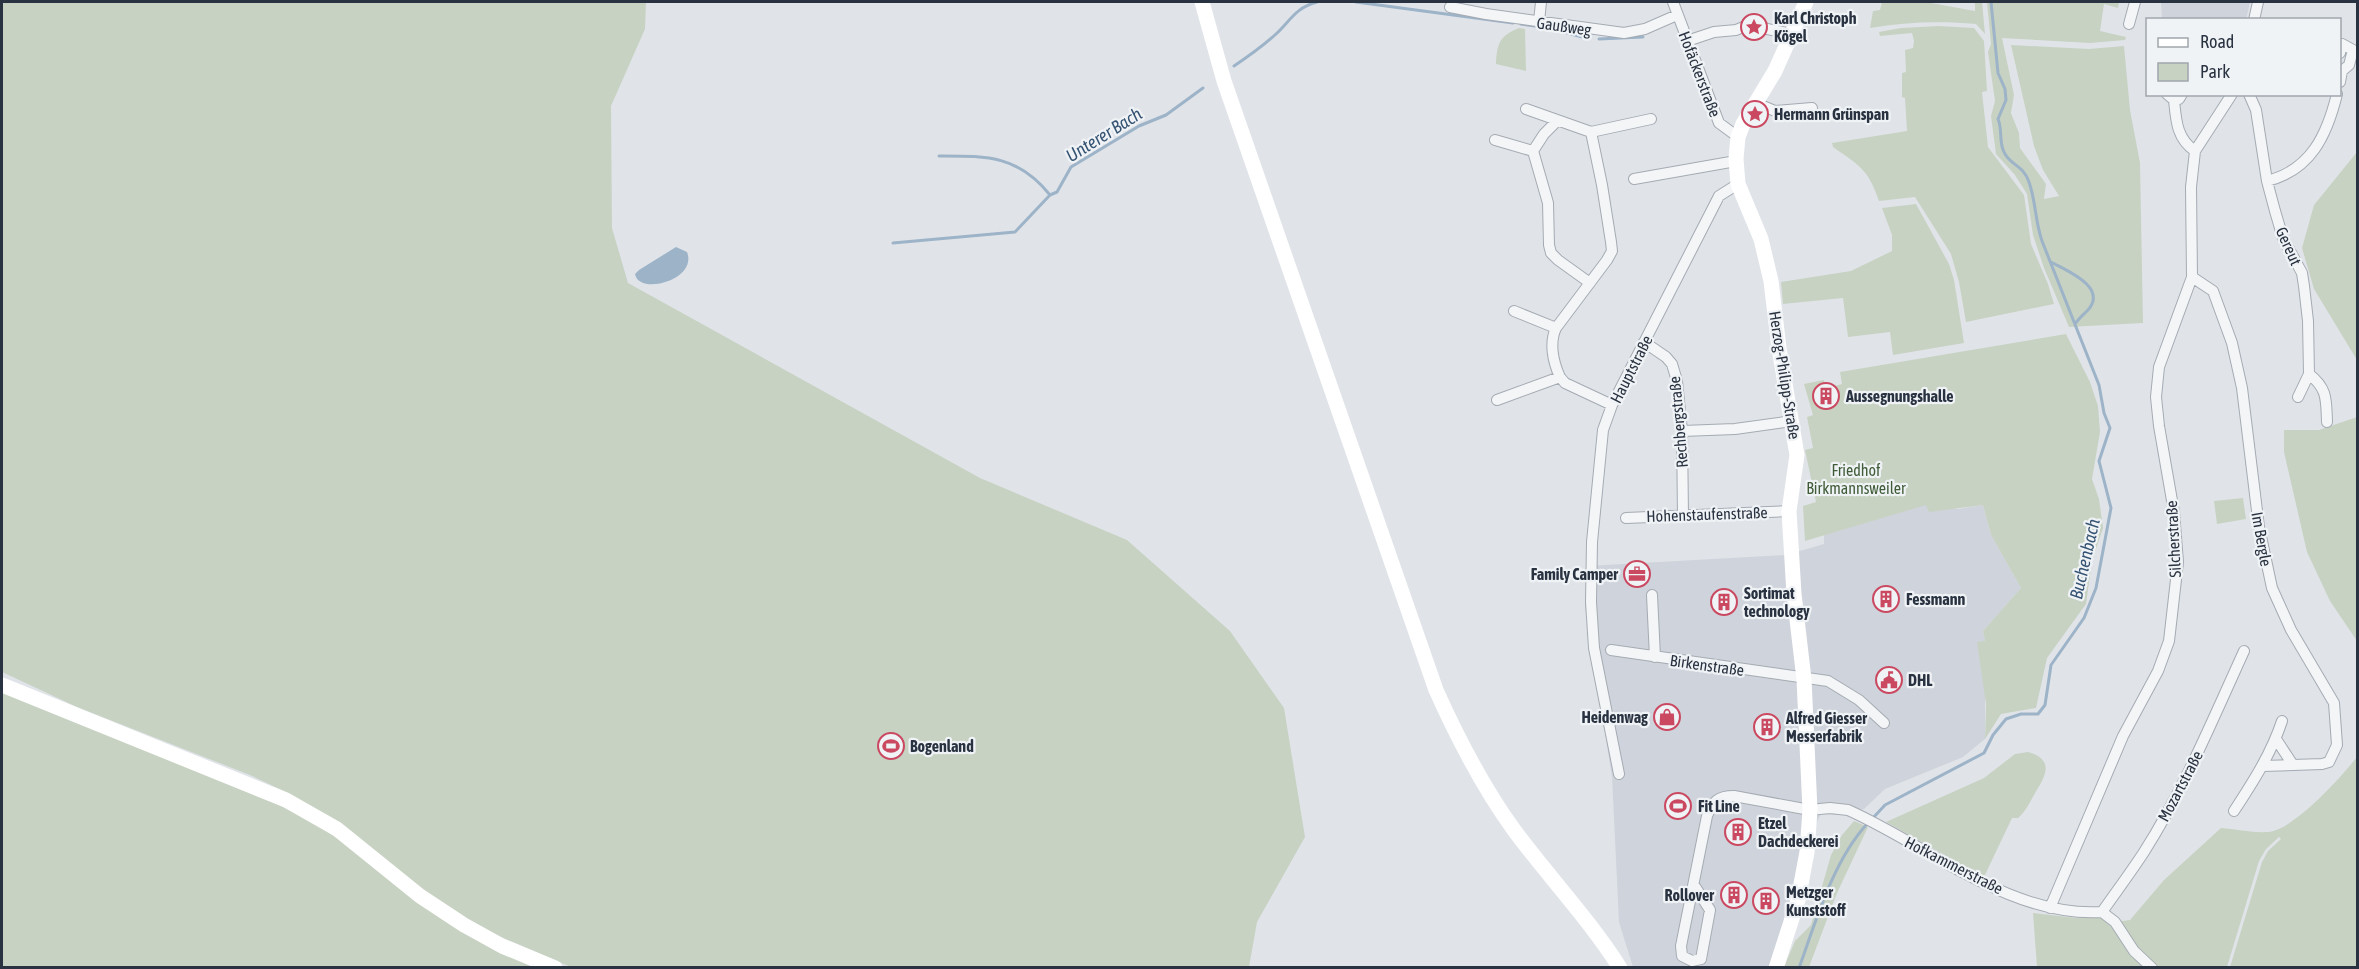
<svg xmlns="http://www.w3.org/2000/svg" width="2359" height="969" font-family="'Asap Condensed',sans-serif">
  <rect width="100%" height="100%" fill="#e0e4e9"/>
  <path fill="#cfd3db" d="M2161 2H2250L2246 20 2157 19H2162Z
    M1927 504 1958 509 1983 505 1991 535 2021 588 1983 631 1985 641V739L1963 757 1885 789 1864 809 1840 815 1821 814 1812 831 1780 967H1633L1619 922 1612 777 1585 607 1587 566 1786 555 1824 544V535Z"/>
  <path fill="#c7d2c2" d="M2 2H646L645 29 611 106 612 228 628 283 980 478 1127 540 1230 631 1284 708 1305 837 1257 922 1249 967H571L482 929 423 890 345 827 288 793 250 775 77 707 2 672Z
    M1882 2 1931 3 1975 11V2H1982L1985 34 1976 24C1940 21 1905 22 1870 28L1873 11 1880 10Z
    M1987 2H2119L2118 8 2104 4 2100 31 2126 37 2125 40 2090 43 2002 38 2014 95 2011 113 2019 133 2020 148 2046 184 2044 199 2059 196 2043 170 2034 146 2011 45 2089 49 2124 46 2130 110 2140 163 2143 323 2069 327 2044 268 2033 235 2027 194 2015 175 1996 154 1991 116 1995 101 1988 52 1991 44Z
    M1939 26 1974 28 1984 41 1987 91 1982 92 1988 147 2024 195 2031 244 2048 284 2054 304 1966 322 1959 282 1951 254 1915 197 1879 201C1868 169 1860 166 1833 147L1832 143 1907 131 1905 98 1902 97V73L1906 72 1905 50 1913 48 1914 41 1912 33 1880 36 1879 32 1901 28Z
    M1519 28 1525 29 1526 71 1496 64C1497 44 1499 36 1519 28Z
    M2357 152V360L2314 289 2302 248 2314 205Z
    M1916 204 1949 264 1954 280 1964 343 1893 355 1890 332 1848 337 1843 298 1783 304 1781 282 1851 271 1892 251V235L1882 208Z
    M2066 334 2090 382 2098 406 2100 432 2092 479 2099 499 2103 528 2092 561 2086 604 2047 658 2036 708 2001 714 1985 739 1986 704 1977 642 1985 641 1983 631 2021 588 1991 535 1983 505 1929 512 1926 505 1805 541 1803 506 1816 502 1805 450 1813 448 1807 417 1813 415 1804 384 1824 380 1826 388 1842 384 1840 372Z
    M2357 417H2358L2357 641 2330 601 2307 552 2284 452V430H2319Z
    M2243 498 2246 519 2217 524 2214 501Z
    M2 692 271 801 309 820 537 967H2Z
    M2028 752C2056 760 2045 777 2034 795 2029 804 2025 812 2018 818H2012L1984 877 1886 822 1984 778 2015 754Z
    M2357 757V967H2230L2262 862 2268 851 2281 839 2279 837 2266 849 2259 861 2227 967H2152L2115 922 2130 920 2164 880 2221 828C2236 829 2253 833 2268 832 2294 830 2342 776 2357 757Z
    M1854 821 1868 827 1837 893 1809 967H1784L1795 941 1811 925 1831 855 1842 835Z
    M2033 913 2076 918 2102 917 2148 967H2037Z"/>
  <path fill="#9db3c8" d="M676 247 687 252C698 280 639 296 635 274L639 270Z"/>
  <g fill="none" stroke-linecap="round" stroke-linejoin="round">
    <path stroke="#9db3c8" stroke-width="3" d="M1356 2 1513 23
      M1521 24 1549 28 1586 38
      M1599 39 1643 37
      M1234 66C1249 56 1263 46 1276 34 1291 20 1295 8 1317 2
      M939 156C987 156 1018 155 1050 195
      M893 243 1015 232 1050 195 1057 192 1071 167 1139 126 1166 115 1203 88
      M2051 262C2067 271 2108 287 2088 310 2083 315 2079 318 2075 324
      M1872 819 1885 805 1984 753 1993 735 2006 719 2021 714H2038L2045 705 2051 665 2084 618 2096 588 2111 508 2099 461 2110 428 2104 413 2099 385 2042 241C2035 221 2036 202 2029 182 2023 165 2012 166 2005 154 1998 143 2003 130 1998 119L2006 100 2005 89 1998 73 1991 2
      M1799 968C1816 921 1833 861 1867 824"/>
    <defs>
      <path id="street" d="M1673 2 1719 123 1738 137
        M1450 7 1486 14 1624 33 1645 29 1677 15
        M2254 20 2258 2
        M1539 22 1541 2
        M2129 24 2135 2
        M1687 41 1714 32 1736 30 1748 25 1792 34
        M2340 53 2342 44 2353 50 2349 65 2342 71 2340 82
        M2167 94 2174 100 2179 99 2182 94
        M2249 94 2256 110 2267 181 2275 211 2283 238 2302 273 2304 286 2308 321 2309 374 2298 397
        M2174 100C2176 121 2177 139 2195 151
        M1756 103 1775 111 1812 108
        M1526 109 1591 132 1602 185 1611 242 1612 251 1607 260 1556 328C1549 343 1553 362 1560 377
        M1557 121 1544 134 1533 151 1548 203 1549 245 1551 253 1558 260 1590 283
        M1591 132 1651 119
        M1495 140 1533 151
        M1634 179 1736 161
        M2267 181C2311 170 2327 135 2337 94
        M2192 277 2213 291 2232 343 2242 388 2259 527 2272 588 2291 630 2334 703 2337 745 2329 762 2322 764 2263 766
        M1514 311 1556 328
        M1644 342 1666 357 1672 364 1677 381 1682 431 1683 516
        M2309 374C2328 389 2326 400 2327 422
        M1497 400 1560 377 1565 383 1612 405
        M1682 431 1735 429 1792 421
        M1626 518 1789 511
        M1652 595 1655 657
        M1611 650 1828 681 1859 700 1884 723
        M2276 739 2293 765
        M1619 774 1594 648 1591 602 1592 542 1603 430 1612 405 1719 196 1738 184
        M2234 811C2253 782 2271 754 2282 721
        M1694 885 1710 910 1701 959 1692 961 1682 956 1681 946 1707 816C1713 801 1718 796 1734 796L1810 810 1830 808 1848 810C1927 845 2011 918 2102 912
        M2050 908 2123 736 2158 671 2169 641 2178 562 2174 512 2159 426 2156 397 2159 367 2192 277 2191 187 2195 151 2232 94
        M2102 912C2116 892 2131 872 2144 852 2184 789 2213 719 2244 651
        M2102 912 2115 922 2134 951 2152 968"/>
    </defs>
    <use href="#street" stroke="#a5abb3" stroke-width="12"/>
    <use href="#street" stroke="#f3f5f7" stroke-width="10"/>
    <path stroke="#fff" stroke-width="15" d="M1202 2 1224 81 1436 690C1458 739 1482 786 1514 830 1548 876 1589 919 1620 968
      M2 685 286 800 337 829 420 896 464 925 502 946 555 968
      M1776 968 1798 900 1807 852 1810 810 1804 679 1794 594 1789 511 1797 455 1779 348 1771 281 1761 239 1738 184 1736 159 1738 137 1743 124 1775 71 1806 2"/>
  </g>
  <defs>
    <symbol id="sight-ring" viewBox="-11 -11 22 22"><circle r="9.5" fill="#f0f3f6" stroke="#ca4961" stroke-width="1.5"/><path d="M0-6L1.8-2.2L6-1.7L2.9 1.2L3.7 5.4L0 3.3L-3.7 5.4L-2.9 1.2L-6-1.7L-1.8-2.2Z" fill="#ca4961"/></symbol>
    <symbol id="building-ring" viewBox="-11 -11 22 22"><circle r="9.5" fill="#f0f3f6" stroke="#ca4961" stroke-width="1.5"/><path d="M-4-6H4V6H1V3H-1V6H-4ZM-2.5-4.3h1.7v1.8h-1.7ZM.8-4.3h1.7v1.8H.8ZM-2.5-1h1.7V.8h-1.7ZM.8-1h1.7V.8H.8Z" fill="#ca4961"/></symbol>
    <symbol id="office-ring" viewBox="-11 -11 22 22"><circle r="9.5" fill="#f0f3f6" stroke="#ca4961" stroke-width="1.5"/><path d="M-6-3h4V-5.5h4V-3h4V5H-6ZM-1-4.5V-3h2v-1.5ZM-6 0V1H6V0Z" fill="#ca4961"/></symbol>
    <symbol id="civic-ring" viewBox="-11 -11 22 22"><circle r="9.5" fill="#f0f3f6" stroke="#ca4961" stroke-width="1.5"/><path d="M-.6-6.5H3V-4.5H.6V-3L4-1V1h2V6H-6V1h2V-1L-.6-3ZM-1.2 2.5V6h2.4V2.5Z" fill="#ca4961"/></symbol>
    <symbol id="shop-ring" viewBox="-11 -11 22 22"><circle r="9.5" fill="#f0f3f6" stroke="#ca4961" stroke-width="1.5"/><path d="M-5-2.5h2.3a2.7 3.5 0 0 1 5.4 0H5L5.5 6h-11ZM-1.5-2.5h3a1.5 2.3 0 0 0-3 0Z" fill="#ca4961"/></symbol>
    <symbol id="stadium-ring" viewBox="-11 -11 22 22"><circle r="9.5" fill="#f0f3f6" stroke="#ca4961" stroke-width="1.5"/><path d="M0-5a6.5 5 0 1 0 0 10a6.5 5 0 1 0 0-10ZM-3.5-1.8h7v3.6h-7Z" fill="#ca4961"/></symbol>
  </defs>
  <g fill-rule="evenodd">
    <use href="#sight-ring" x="1739" y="12" width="30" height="30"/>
    <use href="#sight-ring" x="1740" y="99" width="30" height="30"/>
    <use href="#building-ring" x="1811" y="381" width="30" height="30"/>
    <use href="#office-ring" x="1622" y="559" width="30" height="30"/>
    <use href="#building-ring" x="1871" y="584" width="30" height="30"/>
    <use href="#building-ring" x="1709" y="587" width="30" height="30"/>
    <use href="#civic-ring" x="1874" y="665" width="30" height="30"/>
    <use href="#shop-ring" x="1652" y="702" width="30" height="30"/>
    <use href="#building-ring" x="1752" y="712" width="30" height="30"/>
    <use href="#stadium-ring" x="876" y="731" width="30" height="30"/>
    <use href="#stadium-ring" x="1663" y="791" width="30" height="30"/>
    <use href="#building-ring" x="1723" y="817" width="30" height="30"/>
    <use href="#building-ring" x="1719" y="880" width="30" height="30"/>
    <use href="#building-ring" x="1751" y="886" width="30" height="30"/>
  </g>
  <g text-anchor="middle" stroke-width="4.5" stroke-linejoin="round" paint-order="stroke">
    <g font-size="16" font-weight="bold" fill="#293240" stroke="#f0f3f6" text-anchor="start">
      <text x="1774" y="24">Karl Christoph<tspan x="1774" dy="18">Kögel</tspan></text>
      <text x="1774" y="120">Hermann Grünspan</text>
      <text x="1846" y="402">Aussegnungshalle</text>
      <text x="1618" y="580" text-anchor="end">Family Camper</text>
      <text x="1744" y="599">Sortimat<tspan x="1744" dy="18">technology</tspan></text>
      <text x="1906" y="605">Fessmann</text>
      <text x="1908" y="686">DHL</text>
      <text x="1648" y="723" text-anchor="end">Heidenwag</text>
      <text x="1786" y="724">Alfred Giesser<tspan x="1786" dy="18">Messerfabrik</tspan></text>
      <text x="910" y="752">Bogenland</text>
      <text x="1698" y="812">Fit Line</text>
      <text x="1758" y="829">Etzel<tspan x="1758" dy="18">Dachdeckerei</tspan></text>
      <text x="1786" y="898">Metzger<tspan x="1786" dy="18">Kunststoff</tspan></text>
      <text x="1714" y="901" text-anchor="end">Rollover</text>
    </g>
    <g font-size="16" fill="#293240" stroke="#f0f3f6">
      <text transform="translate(1564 26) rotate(8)" y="6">Gaußweg</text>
      <text transform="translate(1700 74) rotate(69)" y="6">Hofäckerstraße</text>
      <text transform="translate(2289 246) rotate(66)" y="6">Gereut</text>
      <text transform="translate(1631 369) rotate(-63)" y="6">Hauptstraße</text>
      <text transform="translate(1785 375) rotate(81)" y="6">Herzog-Philipp-Straße</text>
      <text transform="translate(1678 422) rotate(-95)" y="6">Rechbergstraße</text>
      <text transform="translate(1707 514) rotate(-2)" y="6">Hohenstaufenstraße</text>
      <text transform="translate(2173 539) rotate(-93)" y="6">Silcherstraße</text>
      <text transform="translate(2262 539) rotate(80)" y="6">Im Bergle</text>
      <text transform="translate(1707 665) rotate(8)" y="6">Birkenstraße</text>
      <text transform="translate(2180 786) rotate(-62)" y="6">Mozartstraße</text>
      <text transform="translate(1954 865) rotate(27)" y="6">Hofkammerstraße</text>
    </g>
    <g font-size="16" fill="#3f5b37" stroke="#f0f3f6">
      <text x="1856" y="476">Friedhof<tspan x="1856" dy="18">Birkmannsweiler</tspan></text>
    </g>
    <g font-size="18" font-style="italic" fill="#355372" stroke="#f0f3f6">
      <text transform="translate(1104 135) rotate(-32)" y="6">Unterer Bach</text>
      <text transform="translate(2085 559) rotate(-77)" y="6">Buchenbach</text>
    </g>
  </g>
  <rect width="2359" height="969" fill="none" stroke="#293240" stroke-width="6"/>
  <rect x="2146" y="18" width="195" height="78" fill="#f0f3f6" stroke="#a0a6ad" stroke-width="1.5"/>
  <rect x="2158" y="38" width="30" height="9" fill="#ffffff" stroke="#a0a6ad" stroke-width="1.5"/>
  <text x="2200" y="48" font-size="18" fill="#293240">Road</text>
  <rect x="2158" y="63" width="30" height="18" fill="#c7d2c2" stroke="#a0a6ad" stroke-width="1.5"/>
  <text x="2200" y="78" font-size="18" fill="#293240">Park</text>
</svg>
